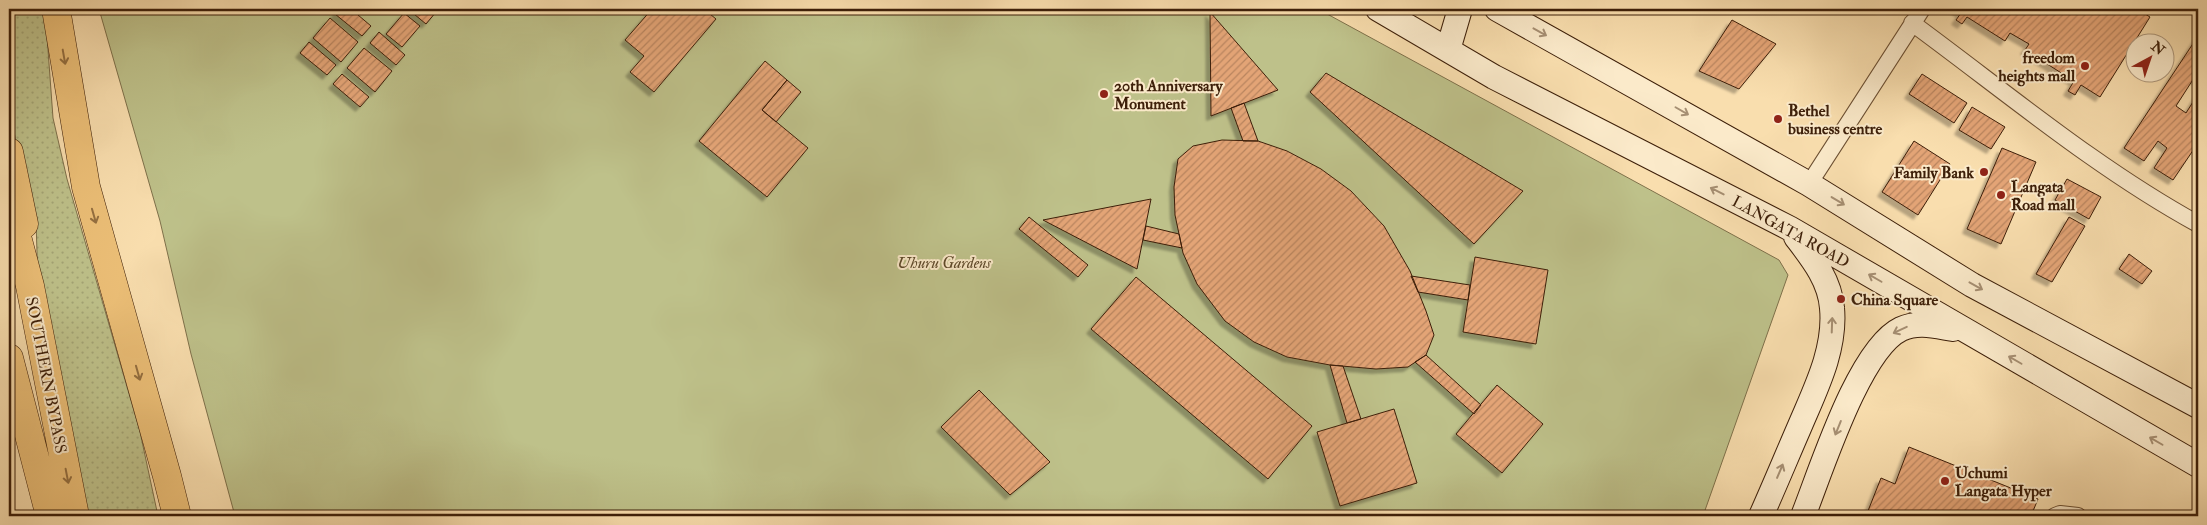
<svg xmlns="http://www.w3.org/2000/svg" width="2207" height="525" font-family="'IM FELL Double Pica',serif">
  <defs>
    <pattern id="grass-dots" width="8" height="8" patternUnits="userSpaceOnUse" patternTransform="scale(1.25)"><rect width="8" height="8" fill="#bec18a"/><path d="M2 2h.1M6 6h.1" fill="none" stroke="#a4a576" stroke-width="1.8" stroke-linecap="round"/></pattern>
    <pattern id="building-hatch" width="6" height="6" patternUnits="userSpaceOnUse" patternTransform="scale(1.25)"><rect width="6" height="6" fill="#e3a476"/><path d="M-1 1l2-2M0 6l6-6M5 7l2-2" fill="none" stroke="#b9855f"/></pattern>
    <filter id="shadow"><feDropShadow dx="-4.5" dy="4.5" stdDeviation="1" flood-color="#0004"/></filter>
  </defs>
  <rect width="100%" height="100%" fill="#f9deae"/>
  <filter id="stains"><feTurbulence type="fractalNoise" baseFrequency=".004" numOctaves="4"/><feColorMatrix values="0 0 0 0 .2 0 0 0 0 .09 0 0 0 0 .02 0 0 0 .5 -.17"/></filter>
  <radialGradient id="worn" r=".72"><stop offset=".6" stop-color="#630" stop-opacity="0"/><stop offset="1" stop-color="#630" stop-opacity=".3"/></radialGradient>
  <path fill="url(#grass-dots)" stroke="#7e704a" d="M9 9H45L53 118 67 179 140 432 158 516H86L38 285 36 220 19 158 9 105Z"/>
  <path fill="#bec18a" stroke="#7e704a" d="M99 9H1318L1779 260 1788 275 1703 516H235L191 354 160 221Z"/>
  <path fill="url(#building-hatch)" stroke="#3d1f09" filter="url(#shadow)" d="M339 9H351L371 26 362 36 335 14Z
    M408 9H431L436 12 426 24Z
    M652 9H678L683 13 686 9H704L716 19 654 92 630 72 644 56 625 40Z
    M1955 9H2137L2150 17 2100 97 2081 85 2075 95 2068 91 2074 81 2025 50 2029 44 2010 33 2005 41 1967 17 1962 24 1956 20 1961 13Z
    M1210 12 1278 90 1211 116Z
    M404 13 420 26 402 47 386 34Z
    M330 18 358 42 341 62 313 38Z
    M1732 20 1776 44 1739 89 1699 71Z
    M379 32 405 55 396 65 370 43Z
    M2198 36V80L2194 78 2176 106 2186 113 2198 94V143L2173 180 2154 168 2167 148 2158 141 2144 161 2124 148Z
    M309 42 336 65 327 75 300 53Z
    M364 48 392 71 375 92 347 68Z
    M765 61 787 80 762 110 808 148 767 197 699 141Z
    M1326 73 1523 191 1474 244 1310 92Z
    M342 74 369 97 360 107 333 84Z
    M1922 74 1967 103 1954 123 1909 94Z
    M787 80 801 92 776 122 762 110Z
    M1244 103 1258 141H1243L1231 108Z
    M1972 107 2005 127 1991 149 1959 130Z
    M1222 140 1258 141 1287 151 1321 169 1351 191 1384 226 1410 271 1426 311 1434 335 1426 355 1408 367 1376 369 1330 365 1287 357 1254 342 1225 321 1197 284 1183 253 1175 215 1174 187 1178 159 1193 146Z
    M1914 141 1950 164 1918 215 1882 192Z
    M2002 148 2036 162 2001 244 1967 229Z
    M2067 179 2101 197 2089 219 2055 200Z
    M1151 199 1137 269 1043 220Z
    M1029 217 1088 265 1078 277 1019 229Z
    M2069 217 2085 226 2052 282 2036 274Z
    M1146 226 1179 234 1182 248 1143 240Z
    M2129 254 2152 271 2142 284 2119 269Z
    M1475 257 1548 270 1536 344 1463 332Z
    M1411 276 1470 285 1468 300 1418 292Z
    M1136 277 1312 426 1268 479 1091 329Z
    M1426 355 1481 405 1474 414 1415 362Z
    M1330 365 1343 366 1361 419 1347 423Z
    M1497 385 1543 424 1502 473 1456 434Z
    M979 390 1050 462 1010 495 941 427Z
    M1394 409 1417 483 1340 506 1317 432Z
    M1909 447 2038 499 2031 516H1866L1881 478 1895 484Z"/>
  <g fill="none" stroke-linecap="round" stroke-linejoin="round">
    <defs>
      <path id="street" d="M1912 23C2006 92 2096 168 2198 224
        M1809 184 1922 9
        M2055 516 2060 514 2078 516"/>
      <path id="secondary" d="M1378 9 1494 77 1789 228 2198 465
        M1497 9 1809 184 1972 285 2198 406
        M1448 50 1460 9
        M1761 516C1774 487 1786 458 1799 428 1815 390 1836 350 1832 308 1830 280 1812 258 1796 237
        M1803 516C1821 471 1859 349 1901 329 1918 321 1935 326 1953 329"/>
      <path id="highway" d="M56 9 86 187 167 476 177 516
        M9 152 24 224
        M9 206 30 286 75 516
        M9 358 50 516"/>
    </defs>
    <use href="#street" stroke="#6c4f32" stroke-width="18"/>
    <use href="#secondary" stroke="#3d1f09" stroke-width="26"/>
    <use href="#highway" stroke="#3d1f09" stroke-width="29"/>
    <use href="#street" stroke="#fbeaca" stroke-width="16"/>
    <use href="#secondary" stroke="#fbeaca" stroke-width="24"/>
    <use href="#highway" stroke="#ecbf77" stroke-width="28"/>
  </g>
  <defs><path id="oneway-shaft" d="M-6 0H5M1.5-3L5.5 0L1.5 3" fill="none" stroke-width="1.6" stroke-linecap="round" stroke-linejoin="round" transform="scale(1.25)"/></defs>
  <g stroke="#a68f73">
    <use href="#oneway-shaft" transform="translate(1540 32) rotate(29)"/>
    <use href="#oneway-shaft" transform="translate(1682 111) rotate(30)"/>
    <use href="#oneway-shaft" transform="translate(1717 191) rotate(-153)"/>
    <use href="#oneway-shaft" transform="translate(1838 201) rotate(31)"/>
    <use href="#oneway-shaft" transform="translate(1875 278) rotate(-150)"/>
    <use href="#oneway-shaft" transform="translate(1976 286) rotate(29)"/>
    <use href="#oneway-shaft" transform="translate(1832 325) rotate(-88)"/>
    <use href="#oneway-shaft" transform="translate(1900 330) rotate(155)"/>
    <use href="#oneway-shaft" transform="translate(2015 360) rotate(-150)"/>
    <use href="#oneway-shaft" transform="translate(1838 428) rotate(112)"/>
    <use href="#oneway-shaft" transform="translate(2156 441) rotate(-150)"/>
    <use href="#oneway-shaft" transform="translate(1780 471) rotate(-67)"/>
  </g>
  <g stroke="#946f40">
    <use href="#oneway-shaft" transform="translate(64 57) rotate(80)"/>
    <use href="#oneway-shaft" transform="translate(94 216) rotate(74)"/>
    <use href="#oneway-shaft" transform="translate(138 373) rotate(74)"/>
    <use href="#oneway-shaft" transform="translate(67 476) rotate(79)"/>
  </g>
  <g fill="#8f2418" stroke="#fbeaca" stroke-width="2">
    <circle cx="2085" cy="66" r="5"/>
    <circle cx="1104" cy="94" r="5"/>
    <circle cx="1778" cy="119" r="5"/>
    <circle cx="1984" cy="172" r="5"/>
    <circle cx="2001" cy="195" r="5"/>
    <circle cx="1841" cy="299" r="5"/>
    <circle cx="1945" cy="481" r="5"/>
  </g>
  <g text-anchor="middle" stroke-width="4" stroke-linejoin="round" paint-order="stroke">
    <g font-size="16" font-weight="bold" fill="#3d1f09" stroke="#fbeaca" text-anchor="start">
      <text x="2075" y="63" text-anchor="end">freedom<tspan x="2075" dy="18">heights mall</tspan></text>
      <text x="1114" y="91">20th Anniversary<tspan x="1114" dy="18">Monument</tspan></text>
      <text x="1788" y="116">Bethel<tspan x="1788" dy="18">business centre</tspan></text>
      <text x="1974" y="178" text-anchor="end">Family Bank</text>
      <text x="2011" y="192">Langata<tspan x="2011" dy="18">Road mall</tspan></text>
      <text x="1851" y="305">China Square</text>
      <text x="1955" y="478">Uchumi<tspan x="1955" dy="18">Langata Hyper</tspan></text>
    </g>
    <g font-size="16" fill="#3d1f09" stroke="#fbeaca">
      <text transform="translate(1791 231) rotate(29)" y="6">LANGATA ROAD</text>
      <text transform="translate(47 375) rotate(79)" y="6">SOUTHERN BYPASS</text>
    </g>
    <g font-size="16" font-style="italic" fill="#5d4829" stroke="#fbeaca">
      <text x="944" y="268">Uhuru Gardens</text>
    </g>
  </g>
  <rect width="2207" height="525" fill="none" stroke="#f9deae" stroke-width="30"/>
  <rect x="10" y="10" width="2187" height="505" fill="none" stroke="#3d1f09" stroke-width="2.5"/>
  <rect x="15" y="15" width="2177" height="495" fill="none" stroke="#3d1f09"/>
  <g transform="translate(2150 58) rotate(40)"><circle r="24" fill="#fbeaca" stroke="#af997d"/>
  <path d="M0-4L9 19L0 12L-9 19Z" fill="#8f2418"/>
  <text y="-8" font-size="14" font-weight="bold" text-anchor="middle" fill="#3d1f09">N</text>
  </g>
  <rect width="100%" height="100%" filter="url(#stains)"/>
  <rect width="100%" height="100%" fill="url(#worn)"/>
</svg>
